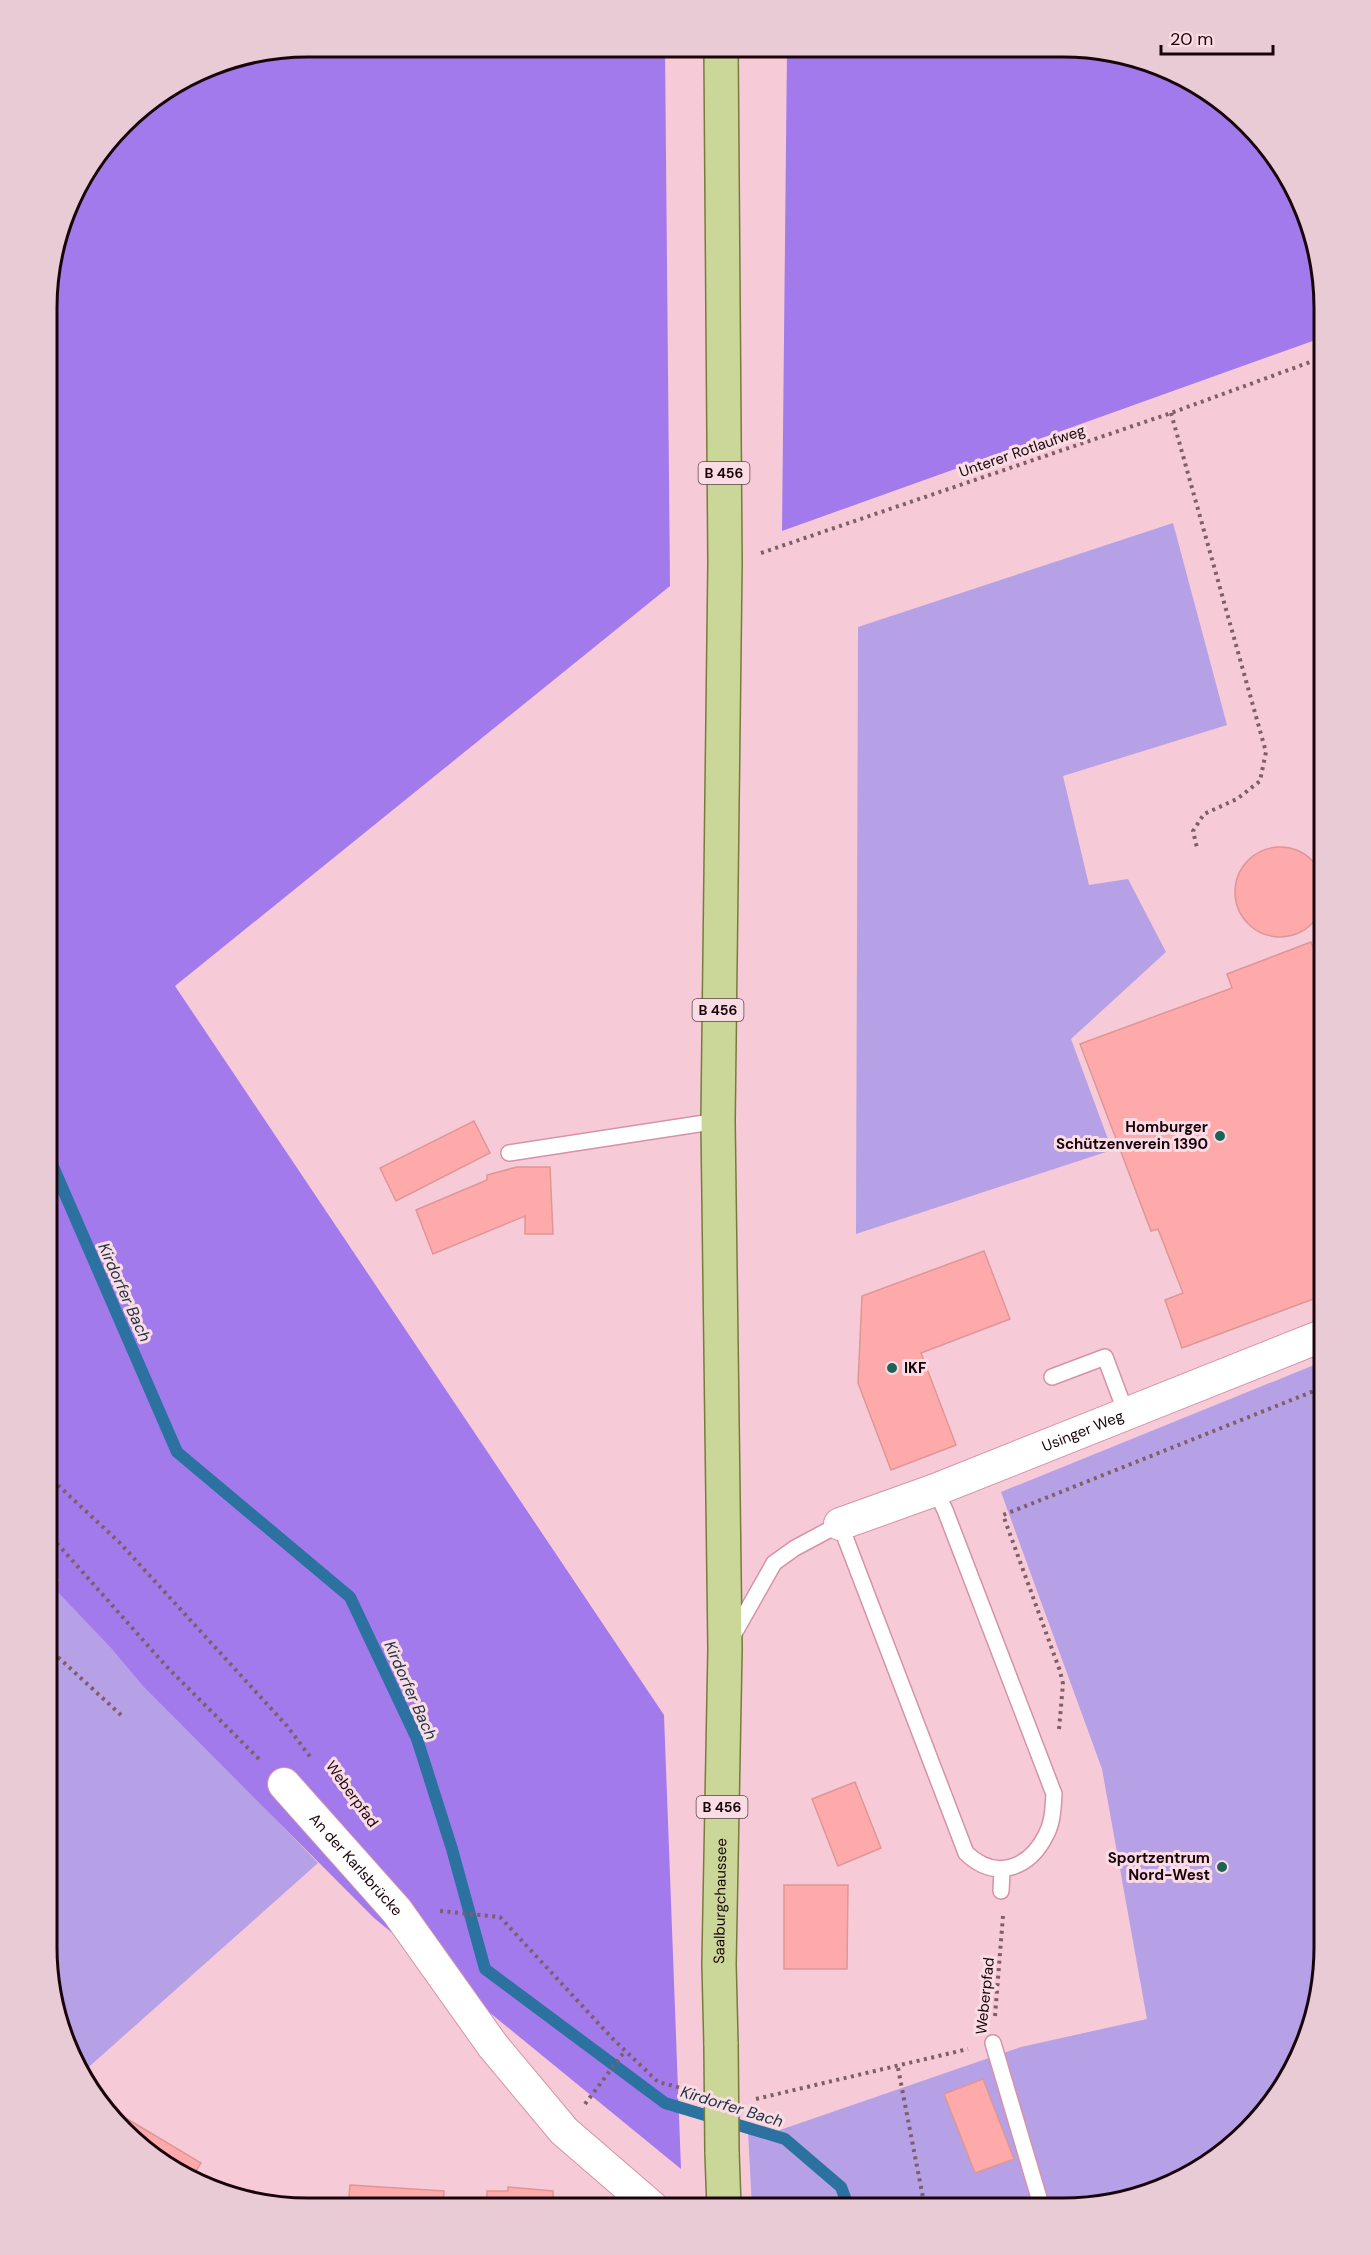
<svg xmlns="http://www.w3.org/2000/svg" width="1371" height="2255" font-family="'DM Sans',sans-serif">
  <rect width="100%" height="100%" fill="#f6cbd7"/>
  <path fill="#b6a0e6" d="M1173 523 1227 725 1063 776 1089 885 1128 879 1166 952 1071 1039 1112 1150 856 1234 858 627Z
    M1324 1361V1964L1310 2031 1271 2106 1222 2154 1163 2189 1063 2208H752L748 2131H777L1021 2047 1147 2019 1102 1769 1001 1492Z
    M47 1581 318 1863 82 2073 66 2047 47 1947Z"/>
  <path fill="#a37aeb" d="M308 47 665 48 670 586 175 986 664 1715 681 2169 374 1918 144 1687 111 1648 47 1581 49 275 74 192 135 112 209 66Z
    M787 48 1097 49 1163 67 1222 101 1271 149 1305 208 1324 308V337L782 531Z"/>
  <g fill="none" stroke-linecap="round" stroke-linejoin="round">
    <path stroke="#2c72a0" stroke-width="12" d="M48 1155 177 1452 350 1597 417 1739 452 1849 485 1969 665 2103 785 2139 841 2187 849 2208"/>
  </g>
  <path fill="#feaaab" stroke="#de9697" stroke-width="1.5" d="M1235 892a45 45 0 1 1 90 0a45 45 0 1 1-90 0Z
    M1311 942 1324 977V1295L1182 1348 1165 1300 1183 1293 1158 1229 1151 1231 1080 1044 1232 988 1227 974Z
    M474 1121 490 1153 396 1201 380 1168Z
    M517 1167H550L553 1234H525V1216L433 1254 416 1210 487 1180V1175Z
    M984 1251 1010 1319 921 1353 956 1445 891 1470 858 1383 862 1296Z
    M47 1569 59 1580 47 1592Z
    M855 1782 881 1848 838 1866 812 1799Z
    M784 1885H848L847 1969H784Z
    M983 2079 1014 2159 975 2173 944 2094Z
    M109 2108 201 2163 191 2179 149 2155 107 2112Z
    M350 2185 444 2191 443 2207H348Z
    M508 2187 553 2191V2207H487V2191H508Z"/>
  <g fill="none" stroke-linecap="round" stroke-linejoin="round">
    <defs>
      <path id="lane" d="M509 1153 718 1121
        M1052 1377 1105 1357 1126 1413
        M731 1639 774 1563 795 1548 840 1524 966 1853C995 1881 1029 1869 1046 1835 1053 1822 1053 1808 1054 1794L945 1510 935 1490
        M1001 1891 1002 1871
        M993 2043 1042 2208"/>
      <g id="street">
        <path id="s1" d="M840 1524 935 1490 1324 1335"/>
        <path id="s2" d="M284 1784 397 1911 493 2046 564 2131 652 2207"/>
      </g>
      <g id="primary">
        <path id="s3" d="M721 2045 719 1964 725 1649 718 1121 725 563 721 48"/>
        <path d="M722 2152 724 2208"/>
      </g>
    </defs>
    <use href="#lane" stroke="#d692a8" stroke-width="18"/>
    <use href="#street" stroke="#d692a8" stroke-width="34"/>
    <use href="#primary" stroke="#777c3b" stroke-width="36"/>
    <path stroke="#7e5f68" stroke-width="4" stroke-dasharray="3 4.5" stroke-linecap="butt" d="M1171 413 1266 752 1260 781 1237 799 1204 814 1193 831 1197 848
      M761 553 1171 413 1324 357
      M47 1475 119 1542 287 1726 311 1758
      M47 1532 167 1667 259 1759
      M47 1647 121 1715
      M1059 1729 1063 1684 1060 1671 1003 1515 1324 1387
      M440 1911 500 1917 613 2039 658 2082 685 2089
      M995 2016 1003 1916
      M898 2068 925 2208
      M756 2099 968 2049
      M585 2104 625 2051"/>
    <use href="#lane" stroke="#fff" stroke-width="15"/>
    <use href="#street" stroke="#fff" stroke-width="32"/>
    <use href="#primary" stroke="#cbd798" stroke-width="33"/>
    <defs>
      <path id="primary-bridge" d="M721 2045 722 2152"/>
    </defs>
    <use href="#primary-bridge" stroke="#777c3b" stroke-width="36" stroke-linecap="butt"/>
    <use href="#primary-bridge" stroke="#cbd798" stroke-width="33"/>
  </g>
  <g fill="#1c6356" stroke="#fadce5" stroke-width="2">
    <circle cx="1220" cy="1136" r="6"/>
    <circle cx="892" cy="1368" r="6"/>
    <circle cx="1222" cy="1867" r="6"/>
  </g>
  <g text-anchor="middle" stroke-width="6" stroke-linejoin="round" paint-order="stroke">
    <g fill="#fadce5" stroke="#5d454d" stroke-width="1.5">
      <rect x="698.5" y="462" width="51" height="22" rx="4.5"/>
      <rect x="692.5" y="999" width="51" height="22" rx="4.5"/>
      <rect x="696.5" y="1796" width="51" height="22" rx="4.5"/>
    </g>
    <g font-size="14" font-weight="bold" fill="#1a040c">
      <text x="724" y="478">B 456</text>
      <text x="718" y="1015">B 456</text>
      <text x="722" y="1812">B 456</text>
    </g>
    <g font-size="15" fill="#1a040c" stroke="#fadce5">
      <text transform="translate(1022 451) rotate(-19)" y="5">Unterer Rotlaufweg</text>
      <text dy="5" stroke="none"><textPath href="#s1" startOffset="260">Usinger Weg</textPath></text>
      <text transform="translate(352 1794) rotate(54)" y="5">Weberpfad</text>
      <text dy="5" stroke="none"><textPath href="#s2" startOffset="108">An der Karlsbrücke</textPath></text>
      <text dy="5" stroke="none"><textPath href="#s3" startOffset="144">Saalburgchaussee</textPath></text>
      <text transform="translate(985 1996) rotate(-84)" y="5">Weberpfad</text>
    </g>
    <g font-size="15" font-weight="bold" fill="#1a040c" stroke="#fadce5" text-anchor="end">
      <text x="1208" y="1132">Homburger<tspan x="1208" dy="17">Schützenverein 1390</tspan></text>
      <text x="904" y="1373" text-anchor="start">IKF</text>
      <text x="1210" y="1863">Sportzentrum<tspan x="1210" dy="17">Nord-West</tspan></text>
    </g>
    <g font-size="16" font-style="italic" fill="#1a3140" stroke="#fadce5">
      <text transform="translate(125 1292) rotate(66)" y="6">Kirdorfer Bach</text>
      <text transform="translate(411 1690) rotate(66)" y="6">Kirdorfer Bach</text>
      <text transform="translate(732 2106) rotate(17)" y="6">Kirdorfer Bach</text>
    </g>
  </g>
  <path d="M0 0H1371V2255H0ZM308 57H1063A251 251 0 0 1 1314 308V1947A251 251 0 0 1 1063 2198H308A251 251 0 0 1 57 1947V308A251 251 0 0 1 308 57Z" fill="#e8cbd4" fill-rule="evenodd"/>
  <path fill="none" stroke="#1a040c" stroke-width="3" d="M308 57H1063A251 251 0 0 1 1314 308V1947A251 251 0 0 1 1063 2198H308A251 251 0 0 1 57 1947V308A251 251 0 0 1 308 57Z"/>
  <path d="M1161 45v9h112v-9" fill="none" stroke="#1a040c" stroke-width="3"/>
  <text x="1170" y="45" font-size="18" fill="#1a040c" stroke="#fadce5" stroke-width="4.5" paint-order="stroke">20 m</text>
</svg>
